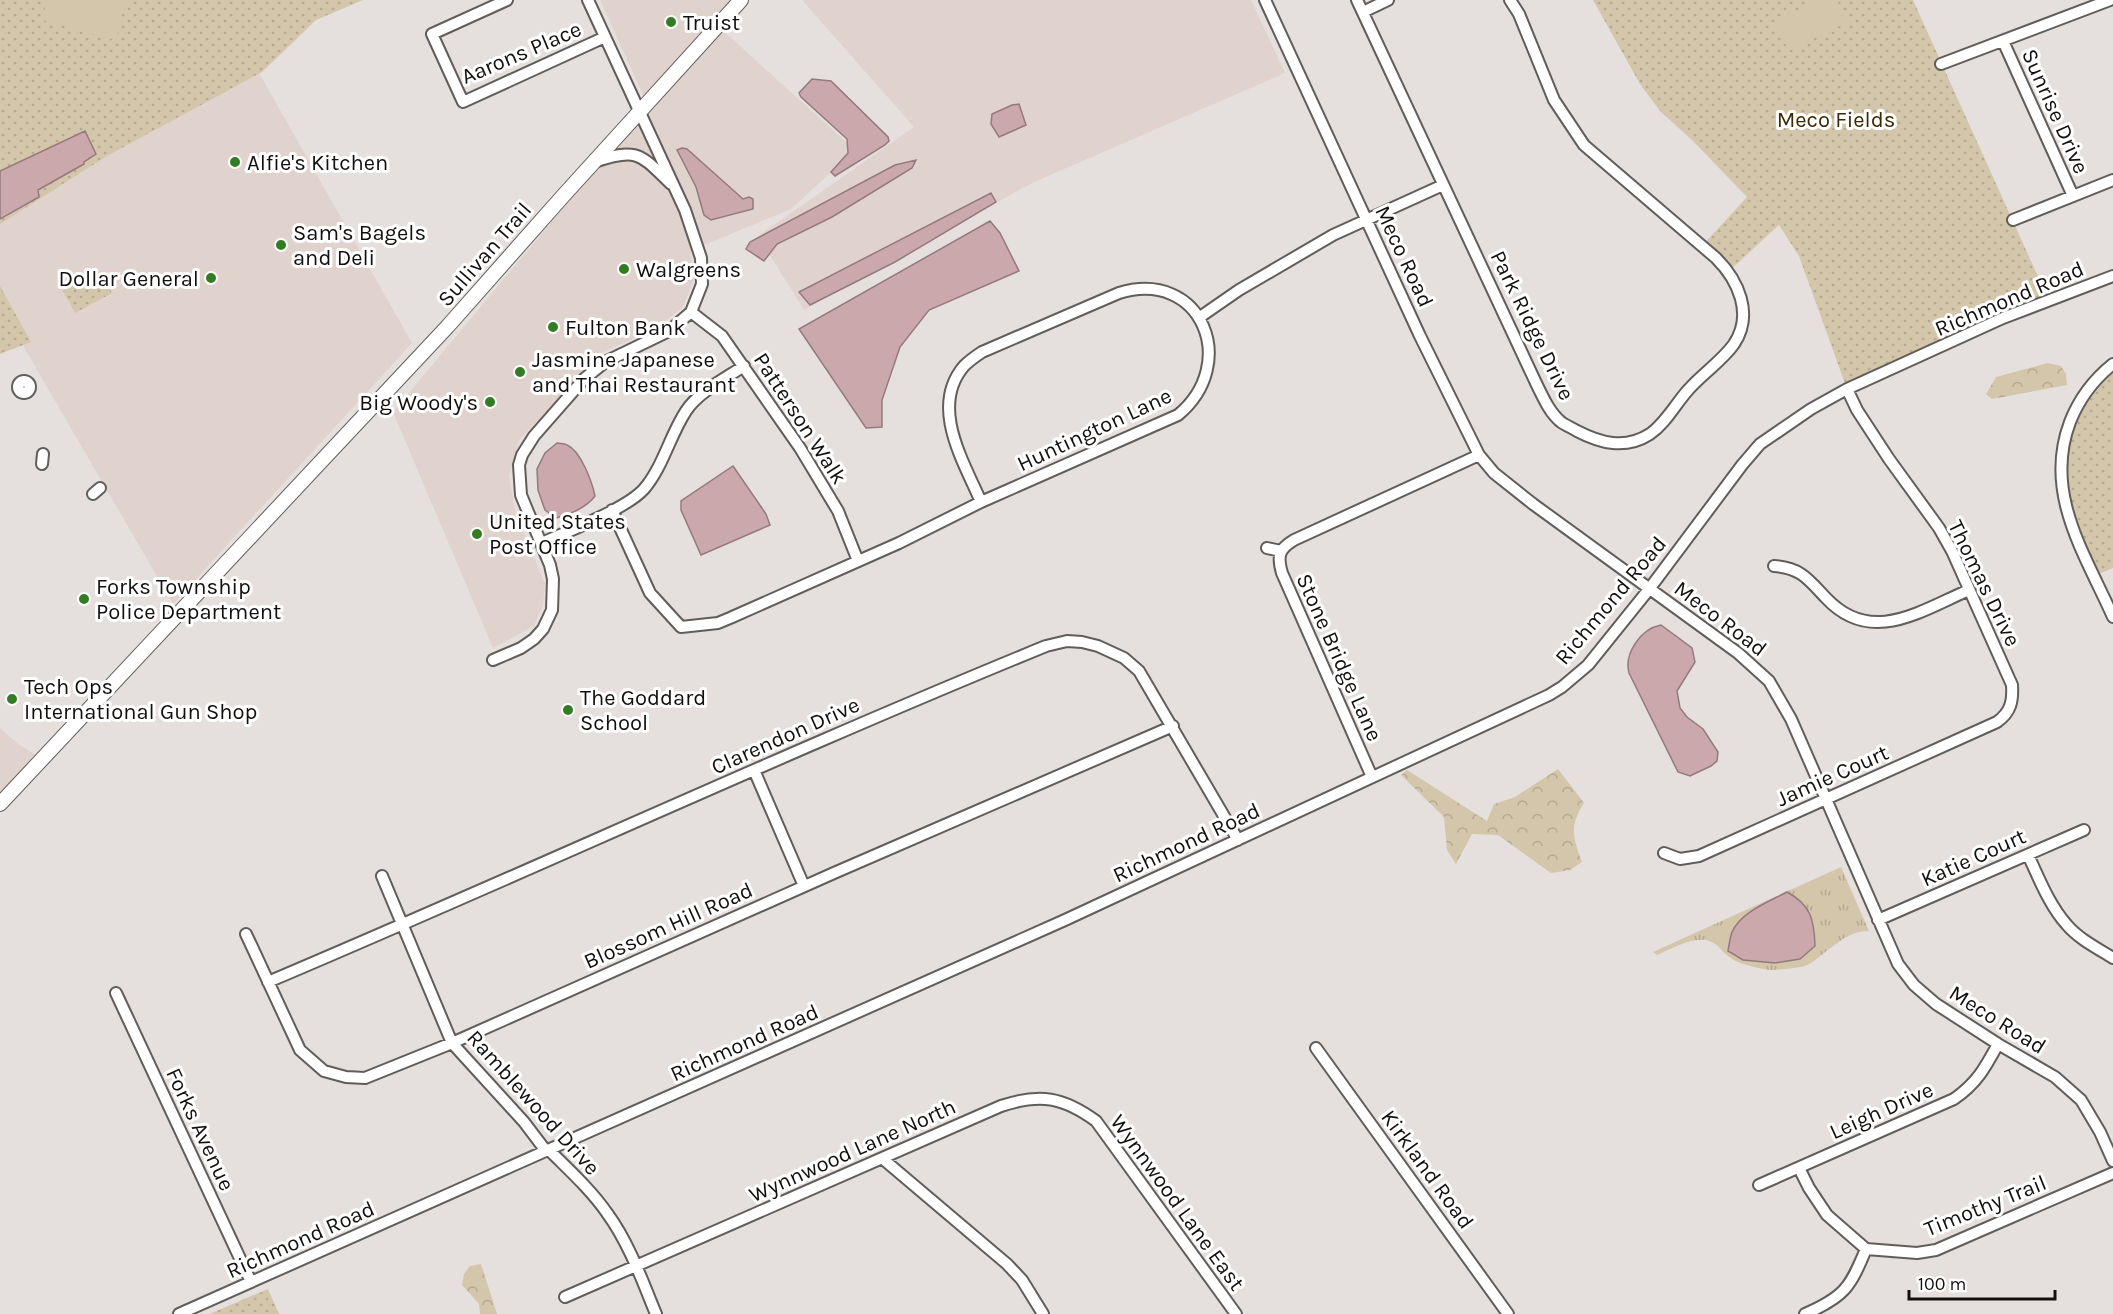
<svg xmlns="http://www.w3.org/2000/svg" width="2113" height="1314" font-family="Karla,sans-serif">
  <defs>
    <pattern id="grass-tufts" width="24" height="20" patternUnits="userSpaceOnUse" patternTransform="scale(1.5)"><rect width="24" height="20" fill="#d3c6aa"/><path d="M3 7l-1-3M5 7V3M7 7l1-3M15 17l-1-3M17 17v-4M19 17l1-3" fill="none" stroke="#b4a991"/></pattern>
    <pattern id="forest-crowns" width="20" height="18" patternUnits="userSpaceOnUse" patternTransform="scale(1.5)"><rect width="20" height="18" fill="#d3c6aa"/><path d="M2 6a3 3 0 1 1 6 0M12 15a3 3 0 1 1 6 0" fill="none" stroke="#b4a991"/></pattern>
    <pattern id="park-dots" width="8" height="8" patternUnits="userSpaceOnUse" patternTransform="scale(1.5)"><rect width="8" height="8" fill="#d3c6aa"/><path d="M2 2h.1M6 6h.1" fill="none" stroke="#b4a991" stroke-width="1.8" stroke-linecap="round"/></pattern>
  </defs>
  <rect width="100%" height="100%" fill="#e5e0dd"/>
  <path fill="#e0d3cd" d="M600 0H740L719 27 855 150 791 209 690 251 695 277 683 307 654 330 603 352 520 439 509 476 515 510 545 584 543 605 534 626 493 648 393 412 648 106Z
    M802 0H1251L1285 73 1032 183 804 310 758 236 914 127Z
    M250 57 412 343 173 604 0 306V213Z
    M0 728 17 743 42 759 0 804Z"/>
  <path fill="url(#grass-tufts)" d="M1841 867 1869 931C1845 930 1828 953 1809 964 1800 969 1782 969 1772 970 1764 970 1739 964 1732 959 1722 953 1718 942 1706 940 1690 938 1671 949 1657 955L1653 952Z"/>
  <path fill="url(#forest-crowns)" d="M2048 363 2061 366 2066 374 2067 385 1992 399 1986 394 1996 377Z
    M1558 769 1584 803C1569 826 1573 838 1582 862L1570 870 1551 873 1498 835 1472 834 1456 864 1447 850 1444 817 1401 775 1407 770 1487 821 1494 804 1515 797Z
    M481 1264 497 1314H480L479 1304 462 1285 464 1274 470 1266Z"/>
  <path fill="url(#park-dots)" d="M0 0H363L316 20 262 72 107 156 0 224Z
    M1593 0H1913L2049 301 1847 389 1799 256 1779 225 1729 271 1702 246 1747 197 1693 141 1660 111 1640 84Z
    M100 271 112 293 75 313 63 291Z
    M0 286 31 342 0 354Z
    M2113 364V568L2094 576 2067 514 2063 445 2094 382Z
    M268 1289 279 1314H210L214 1312Z"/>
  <path fill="#d3c6aa" d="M47 0H126L116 40 42 20Z
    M1818 0H1837L1848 22 1789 51 1774 22Z"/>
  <path fill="#cba8ac" stroke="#947a7d" stroke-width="1.5" d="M812 79 831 81 888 137 889 141 885 145 835 176 831 172 848 153 847 139 801 97 799 93Z
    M1019 104 1026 125 999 137 991 124 992 114 1012 105Z
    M85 131 96 154 84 162V164L38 190 39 197 0 219V171Z
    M682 148 687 149 743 199 749 197 753 199V209L711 220 704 215 696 187 677 150Z
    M916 160 912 168 832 217 777 244 764 261 746 249 750 242 895 165Z
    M991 193 996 202 895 262 810 305 799 292Z
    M990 221 1000 233 1019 271 929 310 900 347 882 400V427L866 428 799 329Z
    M557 443C561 444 564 443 567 445 581 451 592 482 595 496 586 508 571 514 556 518L545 510 538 490 537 469 545 453Z
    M733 466 766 514 770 525 701 555 681 510V501Z
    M1661 625 1692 648 1695 662 1677 691 1680 708 1687 717 1703 729 1718 752 1717 761 1711 766 1690 776 1678 772 1629 673C1624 654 1640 629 1661 625Z
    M1787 892C1811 905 1814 919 1815 946L1800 959 1775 963 1743 960 1728 951C1729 945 1730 938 1732 932 1741 912 1768 902 1787 892Z"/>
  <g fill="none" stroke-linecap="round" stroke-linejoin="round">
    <defs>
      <path id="minor" d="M507 0 432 34 463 102 605 37
        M1265 0 1420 336 1479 455 1494 473 1533 504 1738 653 1769 681 1791 719 1898 964 1914 985 1936 1004 1998 1044 2055 1077 2081 1100 2100 1132 2113 1161
        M1357 0 1536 383C1543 397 1549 412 1561 422 1565 425 1572 428 1577 431 1600 443 1625 450 1650 434 1666 423 1676 403 1689 389 1703 373 1722 361 1734 344 1754 314 1738 280 1716 258L1584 145 1554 100 1519 14 1510 0
        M1363 12 1388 0
        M2003 41 2073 196
        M1941 64 2110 0
        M594 162C638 147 640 154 671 184
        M2013 220 2113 180
        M691 312 722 336 800 448 838 511 858 561
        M1200 317 1239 290 1333 235 1443 185
        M2113 364C2093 380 2079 399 2070 422 2043 493 2085 554 2113 617
        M18 387a6 6 0 1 1 12 0a6 6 0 1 1-12 0Z
        M42 464 43 454
        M93 494 100 488
        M612 510 650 593 681 627 718 623 730 618 899 543 981 502 1178 415C1240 364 1202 268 1119 293L982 352C976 356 969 361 964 366 929 407 964 462 981 502
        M542 543C568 531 626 509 644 489 663 467 670 435 686 411 697 393 726 378 744 366
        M1267 548 1281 551
        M1774 566C1801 568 1808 579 1826 598 1871 646 1920 611 1969 590
        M493 660 521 648 534 639 543 629 552 610 553 579 550 565 521 495 519 465 522 455 534 436 584 379 605 362 669 331 691 312 702 284 701 258 685 210 588 0
        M754 770 804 886
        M1372 777 1282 573C1277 556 1279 549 1294 540L1479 455
        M1664 853 1680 859 1699 856 1997 722C2011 712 2013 701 2012 685L1952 551 1939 528 1889 459 1857 410 1847 389
        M2028 855C2039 878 2049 905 2067 925 2079 939 2097 948 2113 958
        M382 876 452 1043 524 1122 546 1151H550C570 1171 591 1190 607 1213 629 1243 642 1280 656 1314
        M1878 920 2084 830
        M246 934 300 1050 324 1071 346 1077 365 1078 452 1043 834 873 1173 726
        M268 982C528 872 784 753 1046 646L1067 641 1082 642 1098 646 1124 658 1139 671 1238 840
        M116 993 251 1282
        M1316 1048 1508 1314
        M883 1159 1007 1264 1022 1280 1043 1314
        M1799 1168 1809 1188 1827 1215 1866 1249 1917 1253 1936 1250 2113 1173
        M1759 1185 1954 1099C1977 1083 1985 1068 1998 1044
        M565 1297 1001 1106C1040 1093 1063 1097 1096 1121L1236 1314
        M179 1314 1065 920 1549 695 1562 687 1588 665 1650 588 1742 465 1760 444 1811 409 1847 389 2003 318 2113 276
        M1805 1314C1844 1297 1850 1288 1866 1249"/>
      <path id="major" d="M0 804 448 326 563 196 741 0"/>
    </defs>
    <use href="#minor" stroke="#615d5a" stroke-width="14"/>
    <use href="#major" stroke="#615d5a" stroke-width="16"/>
    <use href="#minor" stroke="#fff" stroke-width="10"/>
    <use href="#major" stroke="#fff" stroke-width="14"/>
  </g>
  <g fill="#327d24" stroke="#fff" stroke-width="2">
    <circle cx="671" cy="22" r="6"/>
    <circle cx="235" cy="162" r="6"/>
    <circle cx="281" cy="245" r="6"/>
    <circle cx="624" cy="269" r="6"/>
    <circle cx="211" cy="278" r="6"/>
    <circle cx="553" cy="327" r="6"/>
    <circle cx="520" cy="372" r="6"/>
    <circle cx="490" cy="402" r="6"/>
    <circle cx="477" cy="534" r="6"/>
    <circle cx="84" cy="599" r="6"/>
    <circle cx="12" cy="699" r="6"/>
    <circle cx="568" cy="710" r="6"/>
  </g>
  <g text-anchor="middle" stroke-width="6" stroke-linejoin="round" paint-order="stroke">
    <g font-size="22" fill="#12100f" stroke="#fff" text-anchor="start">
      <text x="683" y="30">Truist</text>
      <text x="247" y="170">Alfie's Kitchen</text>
      <text x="293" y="240">Sam's Bagels<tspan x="293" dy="25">and Deli</tspan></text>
      <text x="636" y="277">Walgreens</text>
      <text x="199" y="286" text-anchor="end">Dollar General</text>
      <text x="565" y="335">Fulton Bank</text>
      <text x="532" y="367">Jasmine Japanese<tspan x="532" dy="25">and Thai Restaurant</tspan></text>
      <text x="478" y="410" text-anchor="end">Big Woody's</text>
      <text x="489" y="529">United States<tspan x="489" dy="25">Post Office</tspan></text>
      <text x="96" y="594">Forks Township<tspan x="96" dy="25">Police Department</tspan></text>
      <text x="24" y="694">Tech Ops<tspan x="24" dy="25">International Gun Shop</tspan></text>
      <text x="580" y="705">The Goddard<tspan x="580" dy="25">School</tspan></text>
    </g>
    <g font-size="22" fill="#12100f" stroke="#fff">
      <text transform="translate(521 52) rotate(-23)" y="8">Aarons Place</text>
      <text transform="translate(2056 111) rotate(66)" y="8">Sunrise Drive</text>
      <text transform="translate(484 254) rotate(-49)" y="8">Sullivan Trail</text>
      <text transform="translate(1405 256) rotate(65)" y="8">Meco Road</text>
      <text transform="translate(2009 298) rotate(-23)" y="8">Richmond Road</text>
      <text transform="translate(1533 325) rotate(64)" y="8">Park Ridge Drive</text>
      <text transform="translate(801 418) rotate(57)" y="8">Patterson Walk</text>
      <text transform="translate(1094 429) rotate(-25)" y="8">Huntington Lane</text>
      <text transform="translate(1985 583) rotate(64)" y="8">Thomas Drive</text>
      <text transform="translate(1610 600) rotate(-50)" y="8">Richmond Road</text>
      <text transform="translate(1721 618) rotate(37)" y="8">Meco Road</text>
      <text transform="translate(1340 657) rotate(66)" y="8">Stone Bridge Lane</text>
      <text transform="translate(785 735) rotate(-24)" y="8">Clarendon Drive</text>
      <text transform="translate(1832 775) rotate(-24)" y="8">Jamie Court</text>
      <text transform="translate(1186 842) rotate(-25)" y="8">Richmond Road</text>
      <text transform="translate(1973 857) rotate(-24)" y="8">Katie Court</text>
      <text transform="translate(668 925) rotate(-24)" y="8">Blossom Hill Road</text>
      <text transform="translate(1998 1019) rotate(32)" y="8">Meco Road</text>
      <text transform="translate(744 1042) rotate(-24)" y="8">Richmond Road</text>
      <text transform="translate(534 1102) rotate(48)" y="8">Ramblewood Drive</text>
      <text transform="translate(1881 1110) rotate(-24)" y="8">Leigh Drive</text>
      <text transform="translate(201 1129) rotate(65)" y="8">Forks Avenue</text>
      <text transform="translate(852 1150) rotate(-24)" y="8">Wynnwood Lane North</text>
      <text transform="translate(1428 1169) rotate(54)" y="8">Kirkland Road</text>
      <text transform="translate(1178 1202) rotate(54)" y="8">Wynnwood Lane East</text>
      <text transform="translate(1985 1205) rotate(-22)" y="8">Timothy Trail</text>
      <text transform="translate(300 1239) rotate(-24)" y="8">Richmond Road</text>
    </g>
    <g font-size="22" fill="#392902" stroke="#fff">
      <text x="1836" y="127">Meco Fields</text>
    </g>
  </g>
  <path d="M1909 1290v9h146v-9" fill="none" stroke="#12100f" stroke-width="3"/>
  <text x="1918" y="1290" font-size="18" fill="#12100f" stroke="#ffffff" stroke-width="4.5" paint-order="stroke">100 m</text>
</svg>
